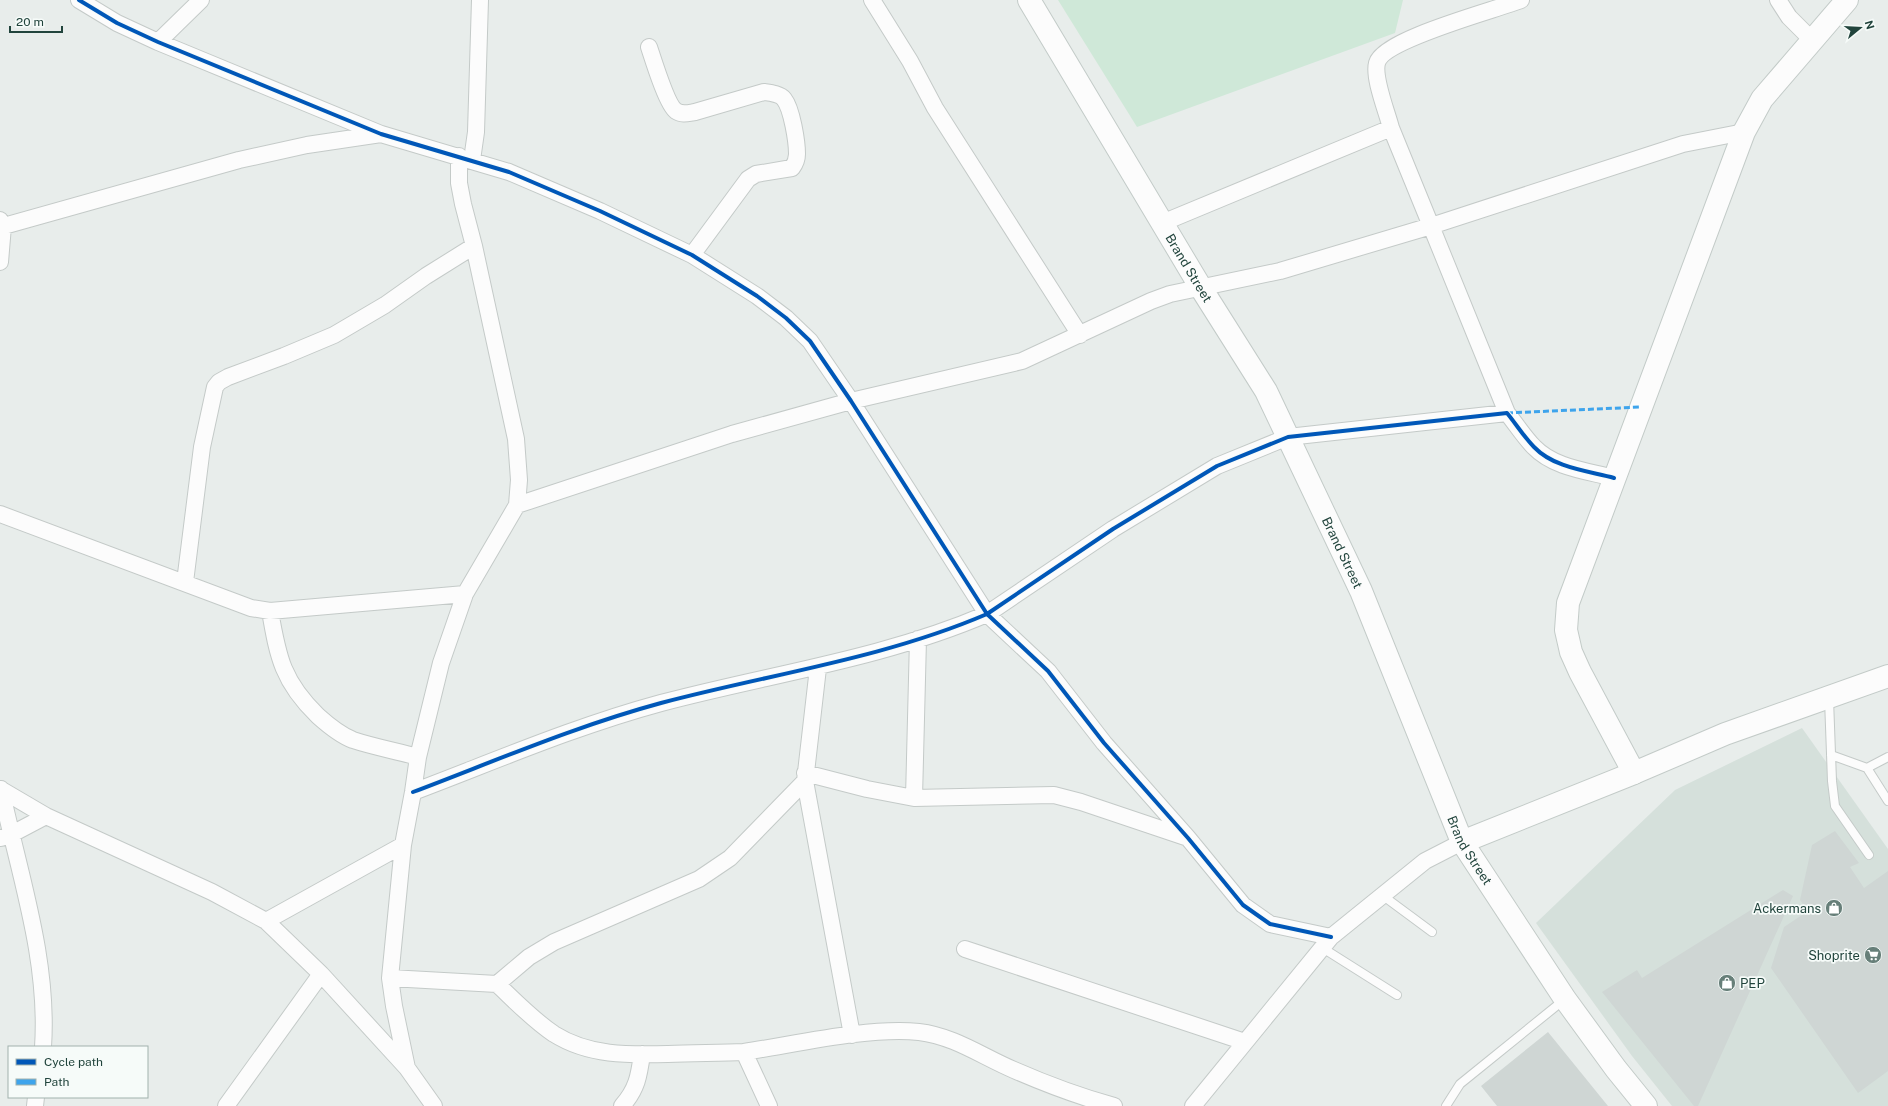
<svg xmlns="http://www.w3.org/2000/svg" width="1888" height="1106" font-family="'Public Sans',sans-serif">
  <rect width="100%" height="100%" fill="#e8edeb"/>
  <path fill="#d5e0db" d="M1802 728 1888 849V1106H1672L1632 1056 1536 923 1675 790Z"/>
  <path fill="#cfe8d8" d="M1058 0H1403L1395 33 1137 127Z"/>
  <path fill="#cfd6d4" d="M1835 831 1859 863 1850 867 1864 888 1888 871V1071L1858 1093 1771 968 1784 927 1808 911 1800 900 1812 845Z
    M1783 890 1793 896 1698 1106H1694L1602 992 1637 970 1642 978Z
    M1548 1032 1608 1106H1497L1481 1086Z"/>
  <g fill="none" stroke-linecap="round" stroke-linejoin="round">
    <defs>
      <path id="lane" d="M1829 699 1832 781 1835 806 1869 855
        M1831 755 1867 768 1888 801
        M1867 768 1888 757
        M1382 895 1432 932
        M1321 947 1397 995
        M1446 1106 1460 1084 1565 999"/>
      <path id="street" d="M79 0 117 23 158 42 381 134 509 172 600 211 692 255 757 296 786 318 810 341 851 401 987 614 1048 671 1104 743 1188 838 1243 905 1270 924 1331 937
        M872 0 910 61 935 108 1080 335
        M1778 0 1789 17 1812 40
        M158 42 201 0
        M649 47C653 59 667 105 676 111 682 115 688 113 695 112L764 92C771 93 780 94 784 99 792 109 797 142 797 154 797 160 795 164 792 168L756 174 748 179 692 255
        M472 160 476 132 480 0
        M0 220 3 226 0 262
        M1162 223 1391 128C1387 112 1373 78 1377 63 1383 39 1496 10 1521 0
        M0 227 239 160 307 145 381 134
        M1507 413 1431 226 1683 144 1744 132
        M517 505 732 434 851 401 1022 361 1151 301 1170 294 1280 271 1431 226 1391 128
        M0 514 251 608 270 611 465 594
        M185 582 202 447 215 387 219 382 228 377 284 356 334 335 385 305 426 276 474 246
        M270 611C278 658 283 682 318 716 328 725 340 735 353 740 374 747 397 751 418 757
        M818 668 805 781 852 1035
        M805 773 867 789 914 798 1054 795 1081 802 1188 838
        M0 789 46 816 212 892 266 921 321 974 407 1068 434 1106
        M1 789C19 874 49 959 43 1047
        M413 792C495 761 576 726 661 703 770 674 882 659 987 614L1113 529 1217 466 1288 437 1507 413C1516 424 1524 437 1534 447 1554 468 1588 471 1614 478
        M914 798 918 639
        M1 838 10 835 46 816
        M266 921 403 845
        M965 949 1245 1042
        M390 978 497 984C515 1001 533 1020 554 1034 589 1056 628 1055 668 1054 694 1053 719 1053 744 1052L769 1106
        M497 984 529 957 554 942 699 879 730 858 805 781
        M744 1052C797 1044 867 1027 919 1032 954 1036 983 1057 1014 1070 1046 1084 1081 1097 1114 1106
        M407 1068 394 1006 390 978 403 845 413 792 418 757 441 663 465 594 517 505 519 480 516 439 474 246 463 204 459 183V156
        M35 1106 36 1097
        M226 1106 321 974
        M622 1106C637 1089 639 1076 642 1054
        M1193 1106 1331 937 1425 861 1462 842"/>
      <g id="secondary">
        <path id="s1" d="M1029 0 1201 288 1266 391 1361 591 1462 842 1565 999 1616 1069 1646 1106"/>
        <path d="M1634 773 1580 672 1571 652 1566 630 1568 603 1744 132 1762 99 1847 0"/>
        <path d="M1462 842 1634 773 1725 734 1888 676"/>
      </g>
    </defs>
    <use href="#lane" stroke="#c4cac8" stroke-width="10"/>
    <use href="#street" stroke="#c4cac8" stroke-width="18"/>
    <use href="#secondary" stroke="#c3cbc8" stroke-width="24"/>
    <use href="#lane" stroke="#fcfcfc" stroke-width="8"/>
    <use href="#street" stroke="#fcfcfc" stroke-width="16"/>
    <use href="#secondary" stroke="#fcfcfc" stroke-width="22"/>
    <path stroke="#3ea4ec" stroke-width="3" stroke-dasharray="6 3" stroke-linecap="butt" d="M1507 413 1641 407"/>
    <defs>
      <path id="cycleway" d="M79 0 117 23 158 42 381 134 509 172 600 211 692 255 757 296 786 318 810 341 851 401 987 614 1048 671 1104 743 1188 838 1243 905 1270 924 1331 937
        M413 792C495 761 576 726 661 703 770 674 882 659 987 614L1113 529 1217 466 1288 437 1507 413C1516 424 1524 437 1534 447 1554 468 1588 471 1614 478"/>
    </defs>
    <use href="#cycleway" stroke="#f6fbf9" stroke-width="6"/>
    <use href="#cycleway" stroke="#0057b8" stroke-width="4"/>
  </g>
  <defs>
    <symbol id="shop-disc" viewBox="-11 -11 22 22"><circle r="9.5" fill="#677f79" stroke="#f6fbf9"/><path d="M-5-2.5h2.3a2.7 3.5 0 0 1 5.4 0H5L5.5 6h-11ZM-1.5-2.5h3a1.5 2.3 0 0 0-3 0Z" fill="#fff"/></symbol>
    <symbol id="supermarket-disc" viewBox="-11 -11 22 22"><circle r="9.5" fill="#677f79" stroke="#f6fbf9"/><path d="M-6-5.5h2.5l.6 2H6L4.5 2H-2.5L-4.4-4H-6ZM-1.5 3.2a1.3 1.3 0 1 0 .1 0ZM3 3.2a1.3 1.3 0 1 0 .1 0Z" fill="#fff"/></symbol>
  </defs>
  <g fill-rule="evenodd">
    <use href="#shop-disc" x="1824" y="898" width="20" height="20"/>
    <use href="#supermarket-disc" x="1863" y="945" width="20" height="20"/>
    <use href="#shop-disc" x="1717" y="973" width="20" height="20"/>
  </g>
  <g text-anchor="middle" stroke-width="3.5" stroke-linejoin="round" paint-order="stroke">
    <g font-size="13" fill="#21443c" stroke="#f6fbf9">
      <text dy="5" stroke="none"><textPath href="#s1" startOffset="312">Brand Street</textPath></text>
      <text dy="5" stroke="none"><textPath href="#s1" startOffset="636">Brand Street</textPath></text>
      <text dy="5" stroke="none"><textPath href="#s1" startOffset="960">Brand Street</textPath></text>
    </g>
    <g font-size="13" fill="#21443c" stroke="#f6fbf9" text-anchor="end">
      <text x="1821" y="913">Ackermans</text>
      <text x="1860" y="960">Shoprite</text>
      <text x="1740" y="988" text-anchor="start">PEP</text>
    </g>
  </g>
  <rect x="8" y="1046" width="140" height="52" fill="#f6fbf9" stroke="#a1b2ad"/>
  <rect x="16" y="1059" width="20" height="6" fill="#0057b8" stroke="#a1b2ad"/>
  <text x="44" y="1066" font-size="12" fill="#21443c">Cycle path</text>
  <rect x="16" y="1079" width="20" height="6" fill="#3ea4ec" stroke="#a1b2ad"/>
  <text x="44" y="1086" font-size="12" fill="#21443c">Path</text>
  <g transform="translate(1860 28) rotate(72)" stroke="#f6fbf9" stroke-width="3" paint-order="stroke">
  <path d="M0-3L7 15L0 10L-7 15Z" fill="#21443c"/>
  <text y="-6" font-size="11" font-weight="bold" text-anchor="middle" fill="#21443c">N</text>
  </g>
  <path d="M10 26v6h52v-6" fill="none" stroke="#21443c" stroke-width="2"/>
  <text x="16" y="26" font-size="12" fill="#21443c" stroke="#f6fbf9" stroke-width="3" paint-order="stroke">20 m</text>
</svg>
